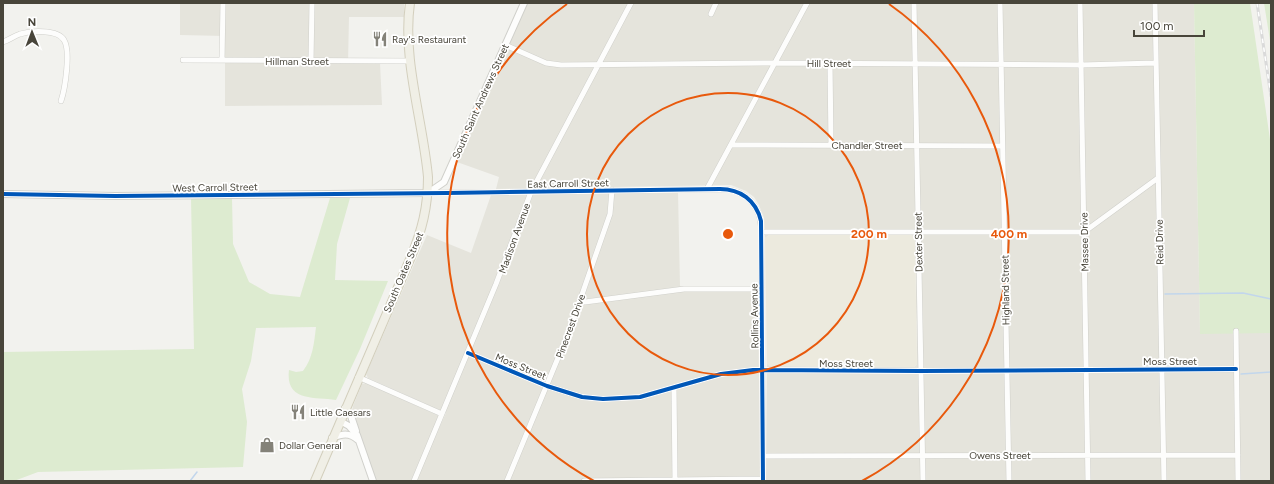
<svg xmlns="http://www.w3.org/2000/svg" width="1274" height="484" font-family="Figtree,sans-serif">
  <rect width="100%" height="100%" fill="#f2f2ee"/>
  <path fill="#e5e4dc" d="M180 3H404V17H349L348 63H380L382 105 225 106V36L180 35Z
    M527 3H1194L1200 333H1271V481H766L767 363 770 366 914 367 917 364 915 239 911 235H769L765 238 764 218 759 205 754 197 746 191 731 185 496 189 499 177 457 162Z
    M678 192 680 286H754L758 283 760 481H415L446 413 368 378 366 374 427 235 471 253 491 195Z
    M366 383 439 416 411 481H375L352 412 353 406 362 384Z"/>
  <path fill="#eceade" d="M769 235H911L915 239 917 364 914 367 770 366 768 365 767 363 765 238Z"/>
  <path fill="#ddebd0" d="M1194 3H1250L1271 146V333L1200 334Z
    M1264 3H1271V47Z
    M191 198H232L233 244 249 282 270 294 300 297 330 198H350L337 244 335 280 388 281 360 349 336 400C314 397 285 402 289 370L296 372 303 371C313 358 314 343 316 327L256 328 251 361 242 389 247 422 243 467 38 472 14 481H3V352L194 349Z"/>
  <g fill="none" stroke-linecap="round" stroke-linejoin="round">
    <path stroke="#c2d6ec" stroke-width="1.5" d="M1165 294 1243 293 1271 299
      M1241 374 1271 372
      M190 481 197 472"/>
    <defs>
      <path id="minor" d="M914 3 923 481
        M1000 3 1009 481
        M1080 3 1088 481
        M1155 3 1164 481
        M711 14 716 3
        M3 42C9 40 14 36 20 34 30 31 58 29 64 40 71 51 65 89 61 101
        M505 45 546 63 561 65 775 63 1081 65 1156 63
        M183 60 411 61
        M222 60 223 3
        M311 61 312 3
        M830 63 831 145
        M731 145 1002 146
        M707 189 807 3
        M428 193 725 189C745 191 760 205 761 226L763 481
        M761 232H1084L1158 178
        M580 301 585 302 684 289H762
        M1236 331 1238 481
        M468 353 547 386 582 397 603 399 640 397 721 374 753 370 921 371 1236 369
        M358 377 442 414
        M674 388 675 481
        M763 456 1238 455
        M414 481 496 284 531 192 631 3
        M507 481 570 329 610 214 612 190
        M584 481 763 479"/>
      <path id="tertiary" d="M3 194 115 196 428 193 444 182 524 3
        M345 408 351 416 356 431
        M340 421 349 426 357 435 373 481
        M332 438C342 434 349 432 358 440"/>
      <path id="primary" d="M315 481 411 257C422 230 428 207 428 177 423 121 402 59 410 3"/>
    </defs>
    <use href="#minor" stroke="#d0d0cb" stroke-width="6"/>
    <use href="#tertiary" stroke="#d0d0cb" stroke-width="8"/>
    <use href="#primary" stroke="#d3cfbd" stroke-width="10"/>
    <use href="#minor" stroke="#fdfdfc" stroke-width="5"/>
    <use href="#tertiary" stroke="#fdfdfc" stroke-width="6"/>
    <use href="#primary" stroke="#f0efe6" stroke-width="8"/>
    <defs>
      <path id="rail" d="M1257 3 1271 96"/>
    </defs>
    <use href="#rail" stroke="#dadada" stroke-width="3"/>
    <use href="#rail" stroke="#fff" stroke-width="1.5" stroke-dasharray="4.5" stroke-linecap="butt"/>
    <defs>
      <path id="cycleway" d="M3 194 115 196 447 193 720 189C740 189 756 200 761 221L763 481
        M468 353 547 386 582 397 603 399 640 397 721 374 753 370 921 371 1236 369"/>
    </defs>
    <use href="#cycleway" stroke="#fff" stroke-width="6"/>
    <use href="#cycleway" stroke="#0057b8" stroke-width="4"/>
  </g>
  <g fill="none" stroke="#e8590c" stroke-width="2">
    <circle cx="728" cy="234" r="141"/>
    <path d="M594 481A281 281 0 0 1 567 4M889 4A281 281 0 0 1 862 481"/>
  </g>
  <defs>
    <symbol id="restaurant-bare" viewBox="-9 -9 18 18"><path d="M-5-6h1v4h1v-4h1v4h1v-4h1v5L-1.5 .5V6h-2V.5L-5-1ZM5-6V6H3V1.5H1.5Q1.5-4 5-6Z" fill="#848279" stroke="#fff" stroke-width="2.5" paint-order="stroke"/></symbol>
    <symbol id="shop-bare" viewBox="-9 -9 18 18"><path d="M-5-2.5h2.3a2.7 3.5 0 0 1 5.4 0H5L5.5 6h-11ZM-1.5-2.5h3a1.5 2.3 0 0 0-3 0Z" fill="#848279" stroke="#fff" stroke-width="2.5" paint-order="stroke"/></symbol>
  </defs>
  <g fill-rule="evenodd">
    <use href="#restaurant-bare" x="369" y="28" width="22" height="22"/>
    <use href="#restaurant-bare" x="287" y="401" width="22" height="22"/>
    <use href="#shop-bare" x="256" y="434" width="22" height="22"/>
  </g>
  <g text-anchor="middle" stroke-width="3.5" stroke-linejoin="round" paint-order="stroke">
    <g font-size="10" fill="#48453a" stroke="#fff" text-anchor="start">
      <text x="392" y="43">Ray's Restaurant</text>
      <text x="310" y="416">Little Caesars</text>
      <text x="279" y="449">Dollar General</text>
    </g>
    <g font-size="10" fill="#48453a" stroke="#fff">
      <text x="297" y="65">Hillman Street</text>
      <text x="829" y="67">Hill Street</text>
      <text transform="translate(480 101) rotate(-66)" y="4">South Saint Andrews Street</text>
      <text x="867" y="149">Chandler Street</text>
      <text transform="translate(568 183) rotate(-1)" y="4">East Carroll Street</text>
      <text transform="translate(215 187) rotate(-1)" y="4">West Carroll Street</text>
      <text transform="translate(514 238) rotate(-70)" y="4">Madison Avenue</text>
      <text transform="translate(918 242) rotate(-91)" y="4">Dexter Street</text>
      <text transform="translate(1084 242) rotate(-91)" y="4">Massee Drive</text>
      <text transform="translate(1159 242) rotate(-91)" y="4">Reid Drive</text>
      <text transform="translate(403 272) rotate(-67)" y="4">South Oates Street</text>
      <text transform="translate(1005 290) rotate(-91)" y="4">Highland Street</text>
      <text transform="translate(754 316) rotate(-91)" y="4">Rollins Avenue</text>
      <text transform="translate(570 326) rotate(-70)" y="4">Pinecrest Drive</text>
      <text x="1170" y="365">Moss Street</text>
      <text x="846" y="367">Moss Street</text>
      <text transform="translate(521 366) rotate(22)" y="4">Moss Street</text>
      <text x="1000" y="459">Owens Street</text>
    </g>
  </g>
  <circle cx="728" cy="234" r="6" fill="#e8590c" stroke="#fff" stroke-width="2"/>
  <g font-size="12" text-anchor="middle" font-weight="bold" fill="#e8590c" stroke="#fff" stroke-width="3.5" stroke-linejoin="round" paint-order="stroke">
    <text x="869" y="238">200 m</text>
    <text x="1009" y="238">400 m</text>
  </g>
  <rect width="1274" height="484" fill="none" stroke="#48453a" stroke-width="8"/>
  <g transform="translate(32 32) rotate(359)" stroke="#ffffff" stroke-width="3" paint-order="stroke">
  <path d="M0-3L7 15L0 10L-7 15Z" fill="#48453a"/>
  <text y="-6" font-size="11" font-weight="bold" text-anchor="middle" fill="#48453a">N</text>
  </g>
  <path d="M1134 30v6h70v-6" fill="none" stroke="#48453a" stroke-width="2"/>
  <text x="1140" y="30" font-size="12" fill="#48453a" stroke="#ffffff" stroke-width="3" paint-order="stroke">100 m</text>
</svg>
